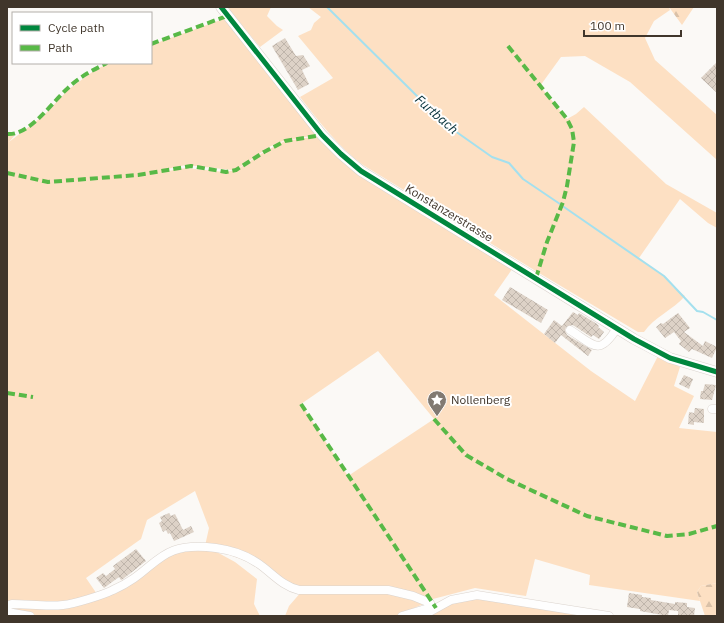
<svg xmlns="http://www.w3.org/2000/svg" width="724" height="623" font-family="'IBM Plex Sans',sans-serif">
  <defs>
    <pattern id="forest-firs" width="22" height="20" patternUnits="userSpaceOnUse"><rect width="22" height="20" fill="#fde0c3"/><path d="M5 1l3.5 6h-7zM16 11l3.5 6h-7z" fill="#dac1a8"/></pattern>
    <pattern id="building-cross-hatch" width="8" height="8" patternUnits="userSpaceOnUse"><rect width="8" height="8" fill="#ddd2c7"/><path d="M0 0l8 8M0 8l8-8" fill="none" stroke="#bfb5ab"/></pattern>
  </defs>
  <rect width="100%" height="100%" fill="#fbf9f6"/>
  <path fill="#fde0c3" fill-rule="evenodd" d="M227 7H271L267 16 277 26 283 30 260 47Z
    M308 7H669L670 10 654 21 645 38 655 60 717 115V160L630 82 585 56 561 57 540 86 567 119 576 114 584 107 666 184 717 213V228L708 223 680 199 639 258 664 276 673 287 685 296C673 310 654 317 644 332H638L539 273 363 165C338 146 319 122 300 97L333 78 298 36 311 30 314 23 321 17Z
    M226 18 316 135 283 141 271 146 240 167 232 170 186 165 162 170V172L186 168 224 172 236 170 264 152 285 141 319 136 325 144 515 265 494 295 591 371 635 401 658 356 680 367 674 386 694 396 679 428 717 432V526L686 534 717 526V583L701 586 697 592 700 601 589 585 590 575 535 559 526 596 475 588 433 599 417 595 297 589 266 568 205 546 209 528 195 491 147 520 141 539 86 578 99 597 172 551 213 550 235 562 257 579 254 604 260 616H46L7 612V134H16L9 142 44 115 69 89 95 70 109 63H151V45ZM378 351 434 419 348 476 301 404Z
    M302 591H382L426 603 395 616H285L289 606Z
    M471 599H486L587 616H429L448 605Z"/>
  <path fill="url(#forest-firs)" d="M669 7H694L682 25Z
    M717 583V616H705L697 592 701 586Z"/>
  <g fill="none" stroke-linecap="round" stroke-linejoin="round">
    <path stroke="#a4e0ee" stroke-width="2" d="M327 7 419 98 438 119 492 157 509 163 523 179 560 204
      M564 207 664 276 697 311 703 312 717 320"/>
  </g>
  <path fill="url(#building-cross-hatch)" d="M285 38 296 56 303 55 310 66 302 70 309 84 298 90 272 46Z
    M717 62V93L701 78Z
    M510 287 548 310 541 323 502 300Z
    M573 312 578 315 579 313 597 324 599 326 598 327 604 332 599 339 593 335 591 337 573 325 566 327 565 330 567 335 592 350 588 356 561 335 555 343 544 334 554 320 562 326Z
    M678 313 690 328 684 332 703 346 705 341 717 347 712 358 692 349 689 352 679 344 681 341 674 332 665 338 656 327 661 323 663 324Z
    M684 375 693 379 689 389 679 384Z
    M705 384 716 385 712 400 700 399 701 391H703Z
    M695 408 704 409V423L694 422V425L688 424 689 412 694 413Z
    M169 513 171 516 175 514 183 530 191 526 194 532 174 541 170 533 168 534 166 530 163 532 159 523 162 521 160 517Z
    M136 549 146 561 123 579 121 580 119 577 104 588 96 578 103 573 106 576 115 569 113 566Z
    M629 593 642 595V597L651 598V600L675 604V602L687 603V607L695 608 694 616H678V611L669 610 668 616 640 611V609L627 607Z"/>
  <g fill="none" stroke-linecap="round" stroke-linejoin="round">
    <defs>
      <path id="minor" d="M570 330C594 345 599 357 617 328
        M712 409H717
        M7 606 12 604C28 604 47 607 63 605 74 604 103 595 113 590 159 570 155 540 216 548 231 550 246 555 259 564 272 573 282 586 299 590H388L413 596 430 603 432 607
        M7 612 30 616
        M402 616 432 607 434 609
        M422 616 451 600 477 595 609 616"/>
      <path id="major" d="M221 7 322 135 341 154 361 171 634 339 670 358 717 372"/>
    </defs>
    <use href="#minor" stroke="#dbd4ce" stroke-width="9"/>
    <use href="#major" stroke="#dbd4ce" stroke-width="11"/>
    <use href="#minor" stroke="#fefefe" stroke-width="8"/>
    <use href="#major" stroke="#fefefe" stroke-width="10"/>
    <path stroke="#58b947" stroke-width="4" stroke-dasharray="8 4" stroke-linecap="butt" d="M151 44 227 16
      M508 46 567 119 572 129 574 142 567 186 563 202 547 242 536 278
      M7 134C30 136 52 102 68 88 79 77 93 70 107 63
      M7 173 48 182 138 175 191 166 226 172 236 170 264 152 285 141 322 135
      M7 393 33 397
      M301 404 436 608
      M434 419 466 455 507 479 587 516 667 536 689 534 717 526"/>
    <defs>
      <path id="cycleway" d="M221 7 322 135 341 154 361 171 634 339 670 358 717 372"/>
    </defs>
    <use href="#cycleway" stroke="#fff" stroke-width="8"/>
    <use href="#cycleway" stroke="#00873e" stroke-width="5"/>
  </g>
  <defs>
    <symbol id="sight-pin" viewBox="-11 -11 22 30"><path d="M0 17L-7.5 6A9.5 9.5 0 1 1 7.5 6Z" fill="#817a72" stroke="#fff"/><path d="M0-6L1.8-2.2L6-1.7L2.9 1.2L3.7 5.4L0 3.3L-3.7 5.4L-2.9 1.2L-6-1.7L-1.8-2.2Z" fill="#fff"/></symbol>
  </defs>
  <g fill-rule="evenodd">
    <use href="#sight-pin" x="426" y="389" width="22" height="30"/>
  </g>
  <g text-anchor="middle" stroke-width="4" stroke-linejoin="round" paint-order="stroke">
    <g font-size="12" fill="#40362b" stroke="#fff">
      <text transform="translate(449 213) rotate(31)" y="4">Konstanzerstrasse</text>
    </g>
    <g font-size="12" fill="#40362b" stroke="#fff" text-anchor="start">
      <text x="451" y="404">Nollenberg</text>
    </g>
    <g font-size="13" font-style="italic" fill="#032f38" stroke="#fff">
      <text transform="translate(437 114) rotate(41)" y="5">Furtbach</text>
    </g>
  </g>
  <rect width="724" height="623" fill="none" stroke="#40362b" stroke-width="16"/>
  <rect x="12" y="12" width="140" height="52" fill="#ffffff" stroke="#b3afaa"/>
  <rect x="20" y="25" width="20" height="6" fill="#00873e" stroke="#b3afaa"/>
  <text x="48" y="32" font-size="12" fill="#40362b">Cycle path</text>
  <rect x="20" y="45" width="20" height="6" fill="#58b947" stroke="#b3afaa"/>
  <text x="48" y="52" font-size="12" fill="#40362b">Path</text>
  <path d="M584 30v6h97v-6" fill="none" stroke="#40362b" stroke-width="2"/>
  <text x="590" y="30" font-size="12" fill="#40362b" stroke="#ffffff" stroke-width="3" paint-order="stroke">100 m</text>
</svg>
